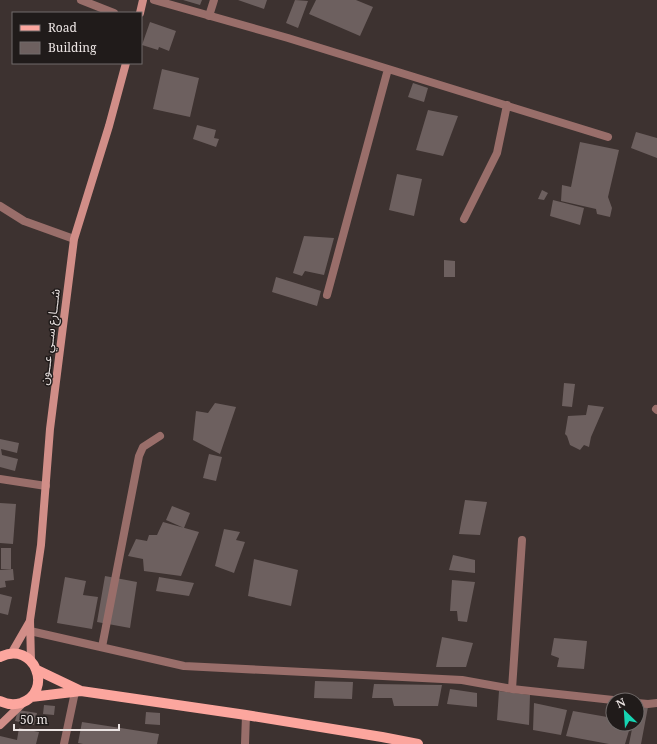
<svg xmlns="http://www.w3.org/2000/svg" width="657" height="744" font-family="'Noto Serif','Noto Sans Arabic',serif">
  <rect width="100%" height="100%" fill="#3d3230"/>
  <path fill="#6d605f" d="M183 0H202L200 5Z
    M238 0H267L264 9Z
    M295 0 308 1 298 28 286 23Z
    M316 0H356L373 7 360 36 309 14Z
    M150 22 176 31 169 51 159 47 158 50 142 45Z
    M162 69 199 78 190 117 153 109Z
    M413 83 428 88 424 102 408 97Z
    M428 110 458 116 443 156 416 150Z
    M197 125 216 130 214 138 219 139 216 147 193 139Z
    M636 132 657 138V158L631 148Z
    M580 142 619 150 608 197 612 208 610 217 597 214 596 209 561 201 562 185 571 187Z
    M397 174 422 179 414 216 389 210Z
    M542 190 548 193 544 200 538 199Z
    M553 200 584 208 580 225 550 216Z
    M304 236 334 238 324 275 305 271 302 276 293 273Z
    M444 260 455 261V277H444Z
    M276 277 321 291 317 306 272 292Z
    M564 383 575 384 572 407 562 406Z
    M215 403 236 407 220 454 193 440 196 411 208 413Z
    M588 405 604 407 591 437 589 447 584 445 580 450 570 445 567 436 565 434 568 416 586 415Z
    M0 439 19 443 17 453 1 449 2 455 18 459 15 471 0 467Z
    M209 454 222 457 216 481 203 478Z
    M465 500 487 502 480 535 459 534Z
    M0 503 16 504 13 544 0 543Z
    M172 506 190 513 184 528 166 520Z
    M163 522 199 532 181 576 144 571 143 559 128 556 136 539 147 541 149 535H157Z
    M224 529 240 532 236 540 245 542 234 573 215 566Z
    M1 548H11V569H1Z
    M453 555 475 560V573L449 570Z
    M254 559 298 570 291 606 248 596Z
    M13 569 14 580 5 581 6 587 0 588V570Z
    M105 576 137 582 130 628 97 622Z
    M65 577 86 581 83 595 98 597 92 629 57 623Z
    M159 577 194 583 189 596 156 591Z
    M452 580 475 582 467 622 458 621 457 611H450Z
    M0 594 12 597 8 615 0 613Z
    M442 637 473 643 466 667H436Z
    M554 638 587 641 584 669 557 667 559 658 551 655Z
    M315 681 353 682 352 699 314 698Z
    M374 684 442 685 438 706H394L392 698H372Z
    M450 689 477 693V707L447 704Z
    M499 691 530 695 529 725 497 720Z
    M534 703 567 710 561 735 533 730Z
    M44 705 55 706 54 715 43 714Z
    M637 705 648 707 641 744H629L633 724H637Z
    M18 710 37 713 34 725 15 721Z
    M573 711 613 718V724H631L625 744H609L566 736Z
    M146 712 160 713V725L145 724Z
    M82 722 159 734 157 744H83L78 743Z
    M19 728 39 732 36 744H0V736L17 740Z"/>
  <g fill="none" stroke-linecap="round" stroke-linejoin="round">
    <path stroke="#996e6a" stroke-width="8" d="M0 479 46 486"/>
    <path stroke="#996e6a" stroke-width="8" d="M81 0 114 13
      M154 0 288 38 608 137
      M209 16 214 0
      M0 206 24 221 74 239
      M464 219 497 153 507 105
      M327 295 388 69
      M656 409 657 410
      M30 631 184 666 462 680 512 689 613 700
      M102 647 139 456 143 447 160 436
      M512 689 522 540
      M637 703 648 704 657 703
      M64 744 75 692
      M245 744 246 715"/>
    <path stroke="#d18e88" stroke-width="8" d="M140 13 143 0
      M11 654 30 621
      M31 661 30 620 41 545 50 429 74 239 109 126 126 63
      M0 725 24 702"/>
    <path stroke="#fca69e" stroke-width="10" d="M0 657C35 640 54 692 21 703 14 705 6 704 0 701
      M37 670 81 691
      M31 697 81 691 246 715 382 737 418 744"/>
  </g>
  <g text-anchor="middle" stroke-width="3" stroke-linejoin="round" paint-order="stroke">
    <g font-size="12" fill="#ebe4e3" stroke="#201b1a">
      <text transform="translate(50 337) rotate(-83)" y="4">شــــارع ســي عـــون</text>
    </g>
  </g>
  <rect x="12" y="12" width="130" height="52" fill="#201b1a" stroke="#716b6a"/>
  <rect x="20" y="25" width="20" height="6" fill="#fca69e" stroke="#716b6a"/>
  <text x="48" y="32" font-size="12" fill="#ebe4e3">Road</text>
  <rect x="20" y="42" width="20" height="12" fill="#6d605f" stroke="#716b6a"/>
  <text x="48" y="52" font-size="12" fill="#ebe4e3">Building</text>
  <g transform="translate(625 712) rotate(335)"><circle r="19" fill="#201b1a" stroke="#716b6a"/>
  <path d="M0-3L7 15L0 10L-7 15Z" fill="#16d5b3"/>
  <text y="-6" font-size="11" font-weight="bold" text-anchor="middle" fill="#ebe4e3">N</text>
  </g>
  <path d="M14 724v6h105v-6" fill="none" stroke="#ebe4e3" stroke-width="2"/>
  <text x="20" y="724" font-size="12" fill="#ebe4e3" stroke="#201b1a" stroke-width="3" paint-order="stroke">50 m</text>
</svg>
